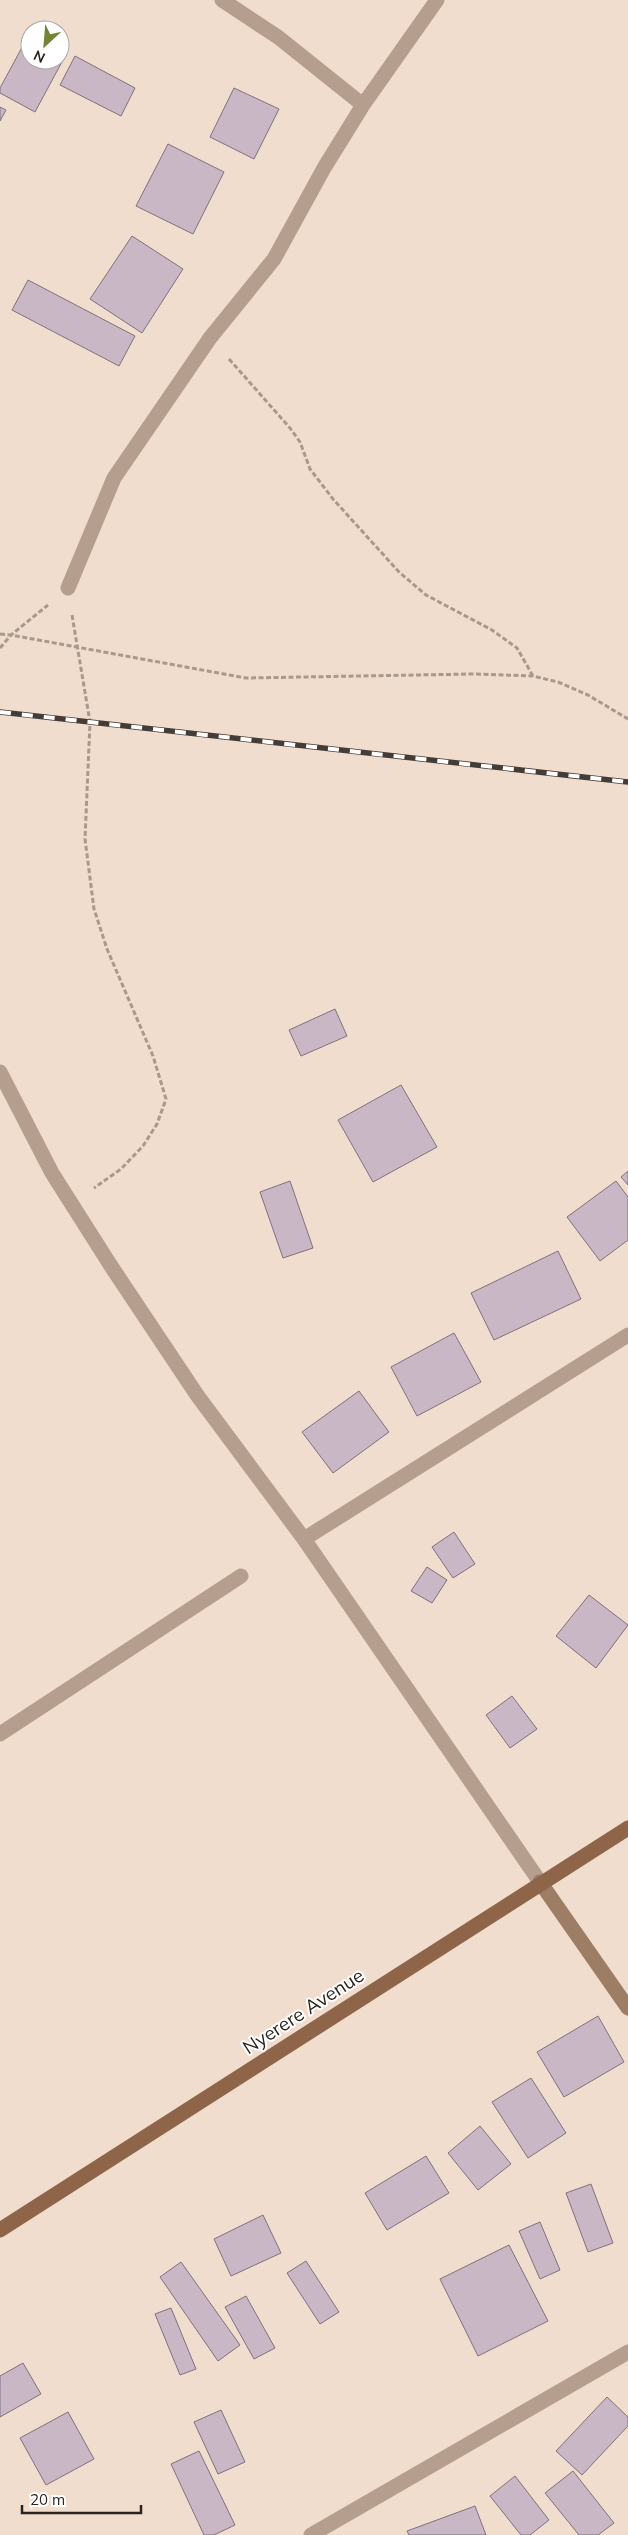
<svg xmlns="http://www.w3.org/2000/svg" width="628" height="2535" font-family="Mulish,sans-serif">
  <rect width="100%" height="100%" fill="#f0ddce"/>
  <path fill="#c9b7c6" stroke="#80707e" d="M26 40 30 42V60H60V58L63 60 35 112 0 93V88Z
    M75 56 135 88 121 116 60 85Z
    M234 88 279 109 254 159 210 137Z
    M0 107 6 110 0 121Z
    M168 144 224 172 193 234 136 206Z
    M132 236 183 269 142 333 90 299Z
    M28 280 135 336 119 366 12 310Z
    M335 1009 347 1036 301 1056 289 1030Z
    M401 1085 437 1147 373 1182 338 1120Z
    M628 1171V1185L621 1177Z
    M290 1181 313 1248 283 1258 260 1192Z
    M616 1181 628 1197V1240L600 1261 567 1217Z
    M558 1251 581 1299 494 1340 471 1293Z
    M454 1333 481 1382 417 1416 391 1367Z
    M359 1391 389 1432 333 1473 302 1432Z
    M454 1532 475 1564 453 1578 432 1547Z
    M427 1567 447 1580 432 1603 411 1591Z
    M589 1595 628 1625 596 1668 556 1636Z
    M512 1696 537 1729 510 1748 486 1715Z
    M598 2016 624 2062 564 2097 537 2052Z
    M531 2078 566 2133 528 2158 492 2102Z
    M480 2126 511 2164 478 2190 448 2153Z
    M426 2156 449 2193 387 2230 365 2193Z
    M591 2184 613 2243 588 2252 566 2193Z
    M263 2215 281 2253 231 2276 214 2239Z
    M540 2222 560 2270 540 2279 519 2231Z
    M509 2245 548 2321 478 2356 440 2279Z
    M306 2261 339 2312 320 2324 287 2273Z
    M181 2262 240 2345 218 2361 160 2277Z
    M246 2296 275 2348 254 2359 225 2307Z
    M171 2308 196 2369 180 2375 155 2314Z
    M23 2363 41 2394 0 2417V2376Z
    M607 2397 628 2417V2426L582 2475 556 2451Z
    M221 2410 245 2462 218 2474 194 2422Z
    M68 2412 94 2459 46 2485 20 2438Z
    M199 2451 235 2525 214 2535H204L171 2464Z
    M573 2471 614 2523 598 2535H579L545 2493Z
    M515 2476 549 2520 530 2535H521L490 2496Z
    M475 2506 486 2535H409L407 2531Z"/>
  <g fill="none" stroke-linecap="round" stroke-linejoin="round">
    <path stroke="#a7998e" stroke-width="3" stroke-dasharray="5 2.5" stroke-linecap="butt" d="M229 359 290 428 300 442 310 469 333 499 399 572 426 595 492 630 517 648 533 676
      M72 615 90 722 85 839 94 909 107 949 153 1056 166 1099 157 1124 143 1146 121 1169 94 1188
      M0 634 11 635 246 678 473 674 533 676 558 682 588 695 628 719
      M0 648 11 635 48 605"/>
    <path stroke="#b59e8e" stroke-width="15" d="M0 1734 241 1576"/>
    <path stroke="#b59e8e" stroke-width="15" d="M222 0 278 37 363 105
      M68 588 114 478 210 338 274 259 324 168 363 105 437 0
      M0 1072 52 1173 111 1266 197 1395 304 1539 540 1882
      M304 1539 628 1335
      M311 2535 628 2352"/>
    <path stroke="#9e7d65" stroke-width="15" d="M540 1882 628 2008"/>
    <path stroke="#8e6548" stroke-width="15" d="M0 2230 628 1828"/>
    <defs>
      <path id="rail" d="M0 712 628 782"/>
    </defs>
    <use href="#rail" stroke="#453c36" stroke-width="5.5"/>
    <use href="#rail" stroke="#fff" stroke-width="4" stroke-dasharray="11" stroke-linecap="butt"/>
  </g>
  <g text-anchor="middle" stroke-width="4" stroke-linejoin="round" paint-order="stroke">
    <g font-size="19" fill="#2a231e" stroke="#fff">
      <text transform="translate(303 2011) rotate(-33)" y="7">Nyerere Avenue</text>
    </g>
  </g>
  <g transform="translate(45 45) rotate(206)"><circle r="24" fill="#ffffff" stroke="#aaa7a5"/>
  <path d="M0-4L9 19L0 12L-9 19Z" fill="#738535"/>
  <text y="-8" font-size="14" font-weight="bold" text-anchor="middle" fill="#2a231e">N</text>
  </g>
  <path d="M22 2505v8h119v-8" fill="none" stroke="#2a231e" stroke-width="2.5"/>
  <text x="30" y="2505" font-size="15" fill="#2a231e" stroke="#ffffff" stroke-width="4" paint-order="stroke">20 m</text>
</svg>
